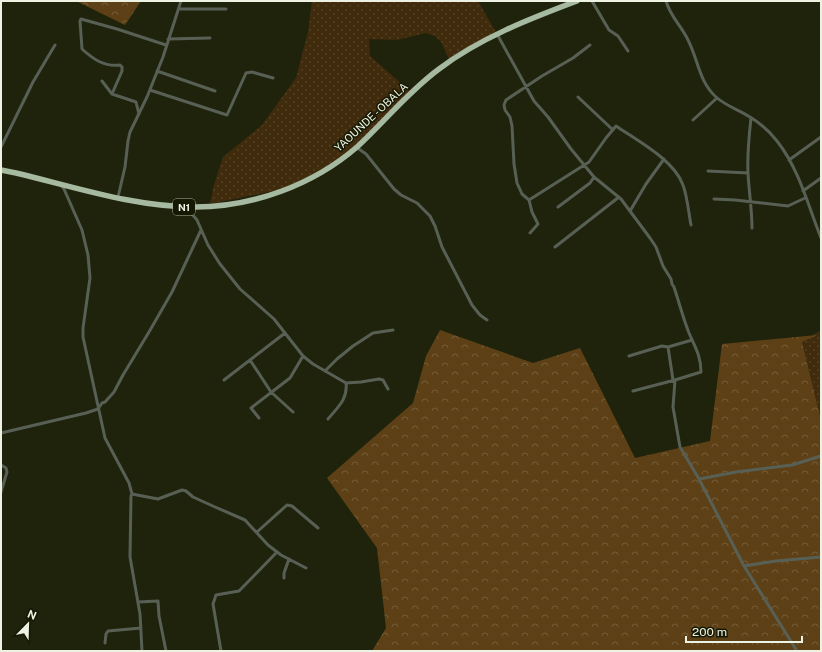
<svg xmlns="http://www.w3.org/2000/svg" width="822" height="652" font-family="'Public Sans',sans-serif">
  <defs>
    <pattern id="grass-dots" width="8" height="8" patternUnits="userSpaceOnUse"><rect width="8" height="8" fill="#402b0d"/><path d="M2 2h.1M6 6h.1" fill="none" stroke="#534024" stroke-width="1.8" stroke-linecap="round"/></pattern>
    <pattern id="forest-crowns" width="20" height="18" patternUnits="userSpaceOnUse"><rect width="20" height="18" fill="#5d4016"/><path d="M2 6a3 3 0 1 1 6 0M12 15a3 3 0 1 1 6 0" fill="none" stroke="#755c38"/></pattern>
  </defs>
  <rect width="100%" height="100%" fill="#1f230b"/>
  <path fill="url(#grass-dots)" d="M312 1H478L497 34 450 61 441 42 435 36 426 33 397 40 369 39 370 56 412 93 341 158 314 174 283 189 210 204 214 185 223 157 262 125 296 78 308 32Z
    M821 330V420L802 342Z"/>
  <path fill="url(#forest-crowns)" d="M76 1H141L125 25Z
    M440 330 533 363 580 348 635 458 710 441 722 344 817 335 802 342 821 420V651H372L386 628 377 548 327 478 413 403 426 356Z"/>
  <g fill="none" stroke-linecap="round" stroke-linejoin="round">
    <path stroke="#586056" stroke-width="3" d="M592 1 609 30 618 36 628 51
      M666 1C670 16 682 27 688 40 698 59 699 82 716 97 726 106 739 110 750 117 760 123 770 132 777 141 799 169 808 205 821 238
      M179 9H226
      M497 34 534 101 548 117 571 149 594 177 621 199 650 238 656 247 663 266 671 279 672 284 674 287C679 302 683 318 689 333 695 347 701 356 701 372L675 380 673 407 680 447 699 479 744 566 797 651
      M168 39 210 38
      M157 71 215 91
      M102 81 112 94 136 102 139 114
      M150 90 227 115 246 73 252 72 273 78
      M112 94 122 71V67L120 65C104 67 93 59 82 49L80 21 81 19 117 29 166 45
      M578 97 613 130
      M751 118C749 136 747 154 748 173 749 192 752 210 752 228
      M693 120 717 98
      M1 147 33 82 55 45
      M356 147 366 154 394 189 401 195 417 203 430 216 435 226 442 247 472 305 480 315 487 320
      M789 160 821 137
      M708 171 748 173
      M61 185 64 189 82 230 88 255 90 278 83 328V337L105 438 129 483 132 494 131 496 130 557 140 614 142 651
      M803 191 821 178
      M118 197 125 167 128 141 130 132 147 97 163 57 181 1
      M714 199 735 200 788 206 805 198
      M529 200 589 162 606 138 616 126C638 141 674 160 683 185 687 195 689 215 691 225
      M186 207 197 220 208 245 220 264 240 289 274 319 303 356 313 364 346 383 361 382 379 379 383 380 388 389
      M558 207 590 183 594 177
      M630 211 646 184 664 159
      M530 233 538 224 532 212 529 200 522 194 517 183 514 164 512 126 510 117 505 110 504 105 506 100 542 76 573 58 590 45
      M555 247 619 197
      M668 347 673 380
      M629 356 662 346 668 347 692 340
      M250 360 271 392 293 412
      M325 371 337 359 353 346 373 333 393 330
      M224 380 285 333
      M633 391 675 380
      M259 418 251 408 290 378 303 356
      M328 419C338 407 348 399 346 383
      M1 433 86 413 98 409 102 403 105 402 114 392 123 375 149 332 172 292 201 230
      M1 465 6 468 7 472 1 492
      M699 479 736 472 792 465 821 456
      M132 494 158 499 182 490 186 491 193 497 215 507 245 520 268 545 281 555 306 568
      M257 532 287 505 292 506 318 528
      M744 566 776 561 821 557
      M284 578V573L289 559
      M138 602 158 601 159 616 166 651
      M105 643 106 634 108 631 141 628
      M221 651 213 604 216 595 239 591 277 552"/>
    <path stroke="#a6b9a1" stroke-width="5.5" d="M1 170 16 173C75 187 134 207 195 207 253 207 313 185 357 147 385 121 409 91 439 69 480 38 529 19 577 1"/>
  </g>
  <g text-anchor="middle" stroke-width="3" stroke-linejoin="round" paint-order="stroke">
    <rect fill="#151903" stroke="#adb1a0" stroke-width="1" x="173" y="199" width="22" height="16" rx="3"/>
    <g font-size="10" font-weight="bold" fill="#eef2e3">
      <text x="184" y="211">N1</text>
    </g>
    <g font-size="11" fill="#eef2e3" stroke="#151903">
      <text transform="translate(371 117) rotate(-43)" y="4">YAOUNDE - OBALA</text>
    </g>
  </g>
  <rect width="822" height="652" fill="none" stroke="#eef2e3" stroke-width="4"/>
  <g transform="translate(28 624) rotate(23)" stroke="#151903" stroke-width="3" paint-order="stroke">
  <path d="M0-3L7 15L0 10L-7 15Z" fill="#eef2e3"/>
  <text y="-6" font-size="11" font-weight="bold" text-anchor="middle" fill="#eef2e3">N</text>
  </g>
  <path d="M686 636v6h116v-6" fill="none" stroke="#eef2e3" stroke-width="2"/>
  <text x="692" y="636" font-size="12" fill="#eef2e3" stroke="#151903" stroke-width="3" paint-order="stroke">200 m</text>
</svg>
